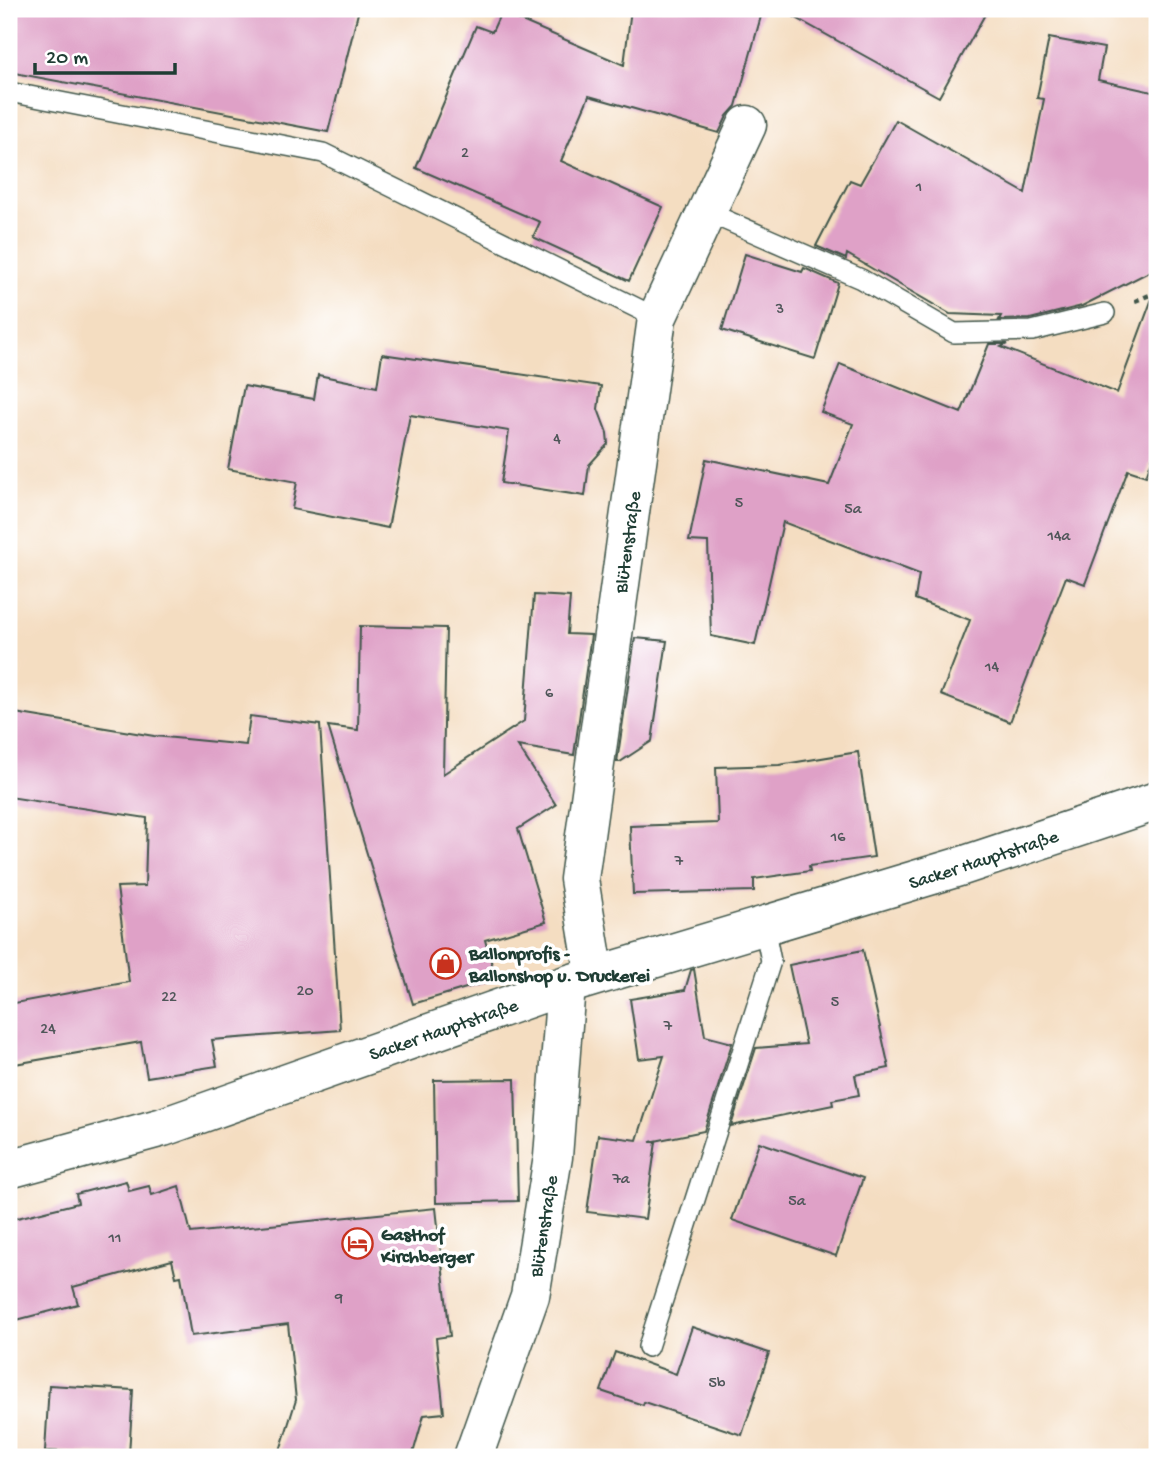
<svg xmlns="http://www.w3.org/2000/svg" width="1166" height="1466" font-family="'Gochi Hand',sans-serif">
  <rect width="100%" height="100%" fill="#fff"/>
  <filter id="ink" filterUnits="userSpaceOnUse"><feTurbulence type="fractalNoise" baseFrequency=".0143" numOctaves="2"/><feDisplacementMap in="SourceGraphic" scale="14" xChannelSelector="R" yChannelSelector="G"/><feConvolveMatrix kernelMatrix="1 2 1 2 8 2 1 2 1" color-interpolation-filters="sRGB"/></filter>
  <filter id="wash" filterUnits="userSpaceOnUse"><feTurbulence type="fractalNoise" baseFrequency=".00686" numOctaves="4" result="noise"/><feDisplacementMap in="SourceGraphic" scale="28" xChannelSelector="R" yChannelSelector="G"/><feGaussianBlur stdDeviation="1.57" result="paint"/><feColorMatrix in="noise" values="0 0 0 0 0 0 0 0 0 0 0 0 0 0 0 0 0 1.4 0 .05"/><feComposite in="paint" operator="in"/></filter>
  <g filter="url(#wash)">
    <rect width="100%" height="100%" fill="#f4ddc1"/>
    <g id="blocks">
      <path fill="#dfa1c7" d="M9 9H359L328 132 9 72Z
        M631 9H763L736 106 727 116 719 133 589 96 561 161 663 207 629 281 533 237 540 222 416 168 476 26 492 32 501 12 624 65Z
        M780 9H988L939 97Z
        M1049 38 1104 48 1098 80 1157 93V268L1082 306 1030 319 999 320 1001 316 950 314 847 254 846 259 816 246 850 180 860 184 896 120 1025 193 1044 99 1037 98Z
        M745 254 802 272 804 268 838 283 815 359 722 330Z
        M1153 296 1157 297V445L1146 476 1128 470 1085 584 1066 577 1010 722 941 695 970 620 915 599 919 574 783 522 755 645 711 636 708 542 689 541 706 459 829 485 853 424 821 412 840 364 961 413 989 344H1007L1001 347 1117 393Z
        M382 354 601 386 598 409 607 433 608 444 589 465 585 496 501 483 509 431 410 415 388 528 292 509 297 482 228 469 244 386 314 399 318 375 377 387Z
        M534 595 570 597 567 634 591 635 574 755 518 746 556 805 518 829 546 922 485 940 496 979 413 1004 328 726 358 730 360 626 446 628 443 774 524 721Z
        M635 638 667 641 652 741 620 762H617Z
        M9 712 154 736 246 745 250 716 320 725 340 1030 212 1040 217 1066 147 1077 141 1042 9 1065V1004L129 982 117 887 145 886 147 818 9 797Z
        M858 752 874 857 809 866 810 871 754 879V891L633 894 630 826 718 823 716 767 779 765Z
        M863 950 889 1068 855 1075 859 1095 832 1100 833 1105 731 1126 756 1048 806 1044 789 965Z
        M694 969 705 1036 732 1043 704 1131 650 1142H656L645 1219 587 1212 598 1135 637 1140 664 1056 639 1059 630 999 685 990 691 970Z
        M515 1079 518 1201 436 1203 434 1080Z
        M759 1142 863 1178 836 1256 732 1220Z
        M126 1181 129 1191 149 1186 152 1195 179 1186 191 1233 436 1208 450 1336 436 1338 444 1413 424 1415 412 1457H278L296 1400 288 1324 191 1336 181 1276 176 1277 172 1260 73 1287 78 1304 9 1322V1220L78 1203 76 1194Z
        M692 1327 769 1353 742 1435 644 1402 643 1405 601 1391 615 1352 676 1374Z
        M49 1385 133 1390 129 1455 45 1451Z"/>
    </g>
  </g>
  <g filter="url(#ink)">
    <use href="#blocks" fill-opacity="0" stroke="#3f5549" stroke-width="2"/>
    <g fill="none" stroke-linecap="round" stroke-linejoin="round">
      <defs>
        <path id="lane" d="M9 92 323 153 657 318
          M707 212 861 279 954 333 1032 331 1105 313
          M648 1347 771 961 764 926"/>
        <path id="street" d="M595 976 579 879 657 318 747 125
          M9 1169 163 1127 566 985 962 866 1157 801
          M473 1457 530 1296 553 1157 566 985"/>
      </defs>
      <use href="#lane" stroke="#3f5549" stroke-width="22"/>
      <use href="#street" stroke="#3f5549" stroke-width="41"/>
      <path stroke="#3f5549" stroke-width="4.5" stroke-dasharray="5 5" stroke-linecap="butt" d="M1135 301 1157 292"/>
      <use href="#lane" stroke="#fff" stroke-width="19"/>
      <use href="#street" stroke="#fff" stroke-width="38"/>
    </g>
  </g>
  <defs>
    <symbol id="shop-ring" viewBox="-11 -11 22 22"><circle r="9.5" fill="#fff" stroke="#c8321e" stroke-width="1.5"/><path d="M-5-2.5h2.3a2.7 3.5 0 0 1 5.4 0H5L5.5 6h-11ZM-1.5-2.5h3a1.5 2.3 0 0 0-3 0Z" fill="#c8321e"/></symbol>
    <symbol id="hotel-ring" viewBox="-11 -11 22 22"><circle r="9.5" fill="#fff" stroke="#c8321e" stroke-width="1.5"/><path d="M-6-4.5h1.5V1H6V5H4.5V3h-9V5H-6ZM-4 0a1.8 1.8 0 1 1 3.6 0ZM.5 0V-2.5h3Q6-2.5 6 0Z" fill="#c8321e"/></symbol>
  </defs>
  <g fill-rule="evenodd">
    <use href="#shop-ring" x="428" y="946" width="35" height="35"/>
    <use href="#hotel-ring" x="340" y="1226" width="35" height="35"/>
  </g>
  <g text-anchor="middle" stroke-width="7" stroke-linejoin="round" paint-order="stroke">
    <g font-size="16" fill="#4f5659">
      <text x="465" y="157">2</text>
      <text x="919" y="191">1</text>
      <text x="780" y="313">3</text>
      <text x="557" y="443">4</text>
      <text x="739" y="507">5</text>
      <text x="853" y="513">5a</text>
      <text x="1059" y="540">14a</text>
      <text x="992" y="671">14</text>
      <text x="549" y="697">6</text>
      <text x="838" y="841">16</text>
      <text x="679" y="865">7</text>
      <text x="305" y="995">20</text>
      <text x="169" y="1001">22</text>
      <text x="835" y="1006">5</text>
      <text x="668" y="1030">7</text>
      <text x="48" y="1033">24</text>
      <text x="621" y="1183">7a</text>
      <text x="797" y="1205">5a</text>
      <text x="115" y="1242">11</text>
      <text x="339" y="1302">9</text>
      <text x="717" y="1387">5b</text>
    </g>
    <g font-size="19" fill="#1f3d34" stroke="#fff">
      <text transform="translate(626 542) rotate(-82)" y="7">Blütenstraße</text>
      <text transform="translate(983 858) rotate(-18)" y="7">Sacker Hauptstraße</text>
      <text transform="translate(443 1028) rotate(-19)" y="7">Sacker Hauptstraße</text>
      <text transform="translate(542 1226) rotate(-81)" y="7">Blütenstraße</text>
    </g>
    <g font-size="19" font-weight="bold" fill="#1f3d34" stroke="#fff" text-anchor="start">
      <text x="469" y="959">Ballonprofis -<tspan x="469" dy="22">Ballonshop u. Druckerei</tspan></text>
      <text x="381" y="1240">Gasthof<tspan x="381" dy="22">Kirchberger</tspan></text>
    </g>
  </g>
  <rect width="1166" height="1466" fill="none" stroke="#fff" stroke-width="35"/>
  <path d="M35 63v10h140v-10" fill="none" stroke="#1f3d34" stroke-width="3.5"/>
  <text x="46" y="63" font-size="21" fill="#1f3d34" stroke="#ffffff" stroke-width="5" paint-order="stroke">20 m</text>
</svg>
